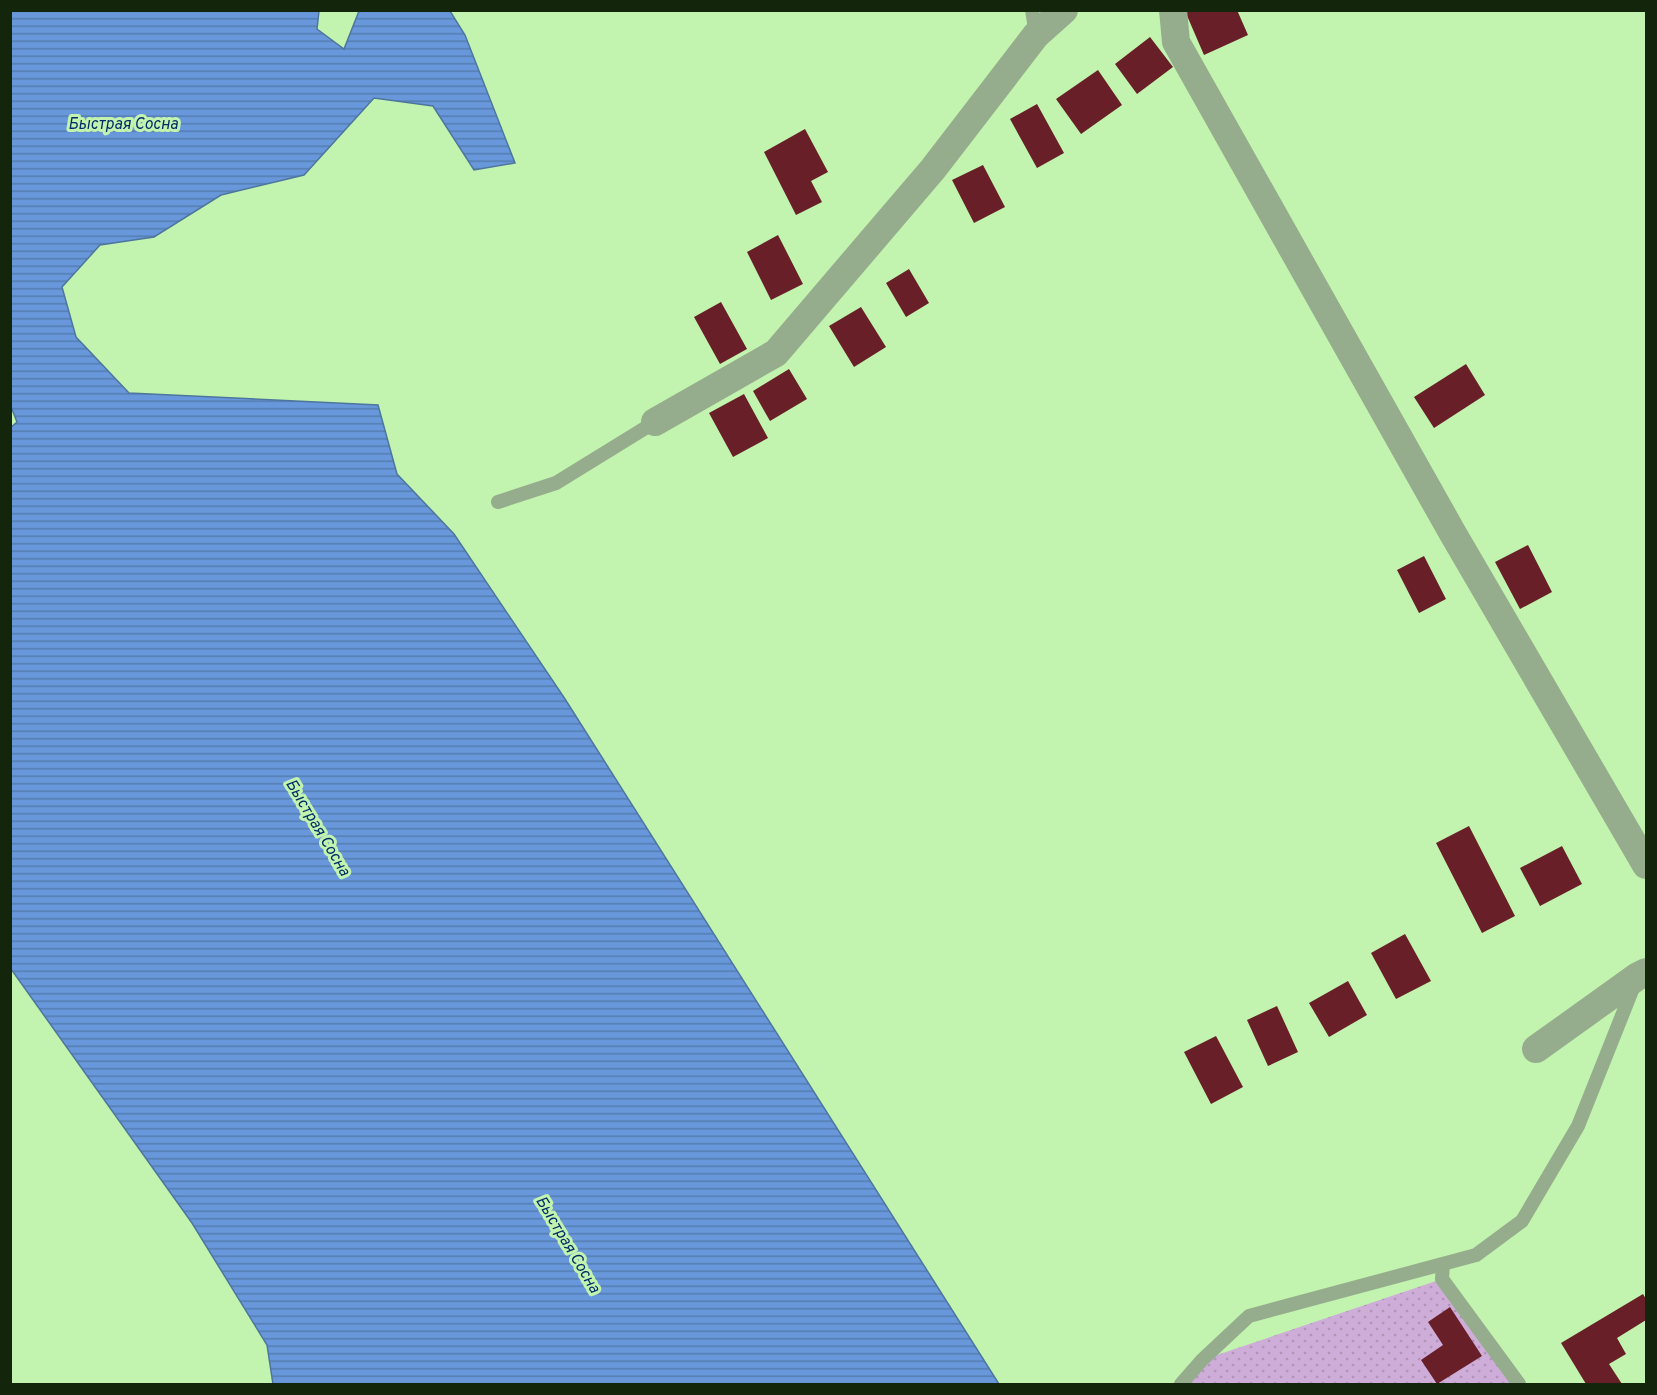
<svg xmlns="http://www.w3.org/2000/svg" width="1657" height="1395" font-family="Overpass,sans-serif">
  <defs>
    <pattern id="grass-dots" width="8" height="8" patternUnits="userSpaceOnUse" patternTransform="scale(1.5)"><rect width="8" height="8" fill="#ceadd9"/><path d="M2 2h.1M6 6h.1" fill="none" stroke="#b095b9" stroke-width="1.8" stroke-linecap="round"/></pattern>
    <pattern id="water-rules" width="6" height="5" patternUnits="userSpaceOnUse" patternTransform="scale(1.5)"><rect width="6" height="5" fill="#6898db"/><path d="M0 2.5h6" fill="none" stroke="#547cb0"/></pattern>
  </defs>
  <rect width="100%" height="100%" fill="#c2f3af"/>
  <path fill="url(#grass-dots)" d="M1442 1279 1519 1384H1181L1202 1360Z"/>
  <path fill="url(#water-rules)" stroke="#4e769d" stroke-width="1.5" d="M10 11H319L317 29 344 49 359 11H450L465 35 515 163 474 170 433 106 374 98 304 175 221 195 154 237 100 245 62 287 76 337 129 393 378 405 397 474 454 534 565 699 999 1384H273L267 1345 192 1223 11 969 10 428 17 422 10 404Z"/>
  <path fill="#681f28" d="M1187 10H1237L1248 35 1204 55 1185 11Z
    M1150 37 1173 67 1137 94 1115 64Z
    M1098 70 1122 105 1081 134 1056 99Z
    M1037 104 1064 153 1037 168 1010 119Z
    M805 129 828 172 811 181 822 202 796 215 764 152Z
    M983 165 1005 207 974 223 952 180Z
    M778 235 803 284 771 300 747 252Z
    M909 269 929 303 906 317 886 283Z
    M721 302 747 349 720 364 694 317Z
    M861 307 886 347 854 367 829 326Z
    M1466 364 1485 395 1434 428 1414 397Z
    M789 369 807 399 770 421 753 391Z
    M744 394 768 438 733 457 709 413Z
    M1528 545 1552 592 1520 609 1495 562Z
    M1424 556 1446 599 1419 613 1397 570Z
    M1469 826 1515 916 1482 933 1436 843Z
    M1562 846 1582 884 1540 906 1520 868Z
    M1405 934 1431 981 1396 999 1371 953Z
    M1348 981 1367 1015 1329 1037 1309 1003Z
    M1277 1006 1298 1052 1268 1066 1247 1020Z
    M1216 1036 1243 1087 1211 1104 1184 1052Z
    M1643 1294 1646 1299V1320L1617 1338 1626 1354 1609 1364 1622 1384H1586L1561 1343Z
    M1450 1307 1482 1356 1437 1384 1421 1360 1443 1345 1428 1322Z"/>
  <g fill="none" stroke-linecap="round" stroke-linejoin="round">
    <path stroke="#95ac8d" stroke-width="14" d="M1032 10 1036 35
      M498 502 556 483 655 422
      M1443 1264 1442 1279 1519 1384
      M1181 1384 1202 1360 1249 1316 1476 1255 1522 1221 1578 1126 1635 983"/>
    <path stroke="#95ac8d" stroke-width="28" d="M1173 10 1176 42 1452 532 1646 865
      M655 422 776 353 933 169 1036 35 1064 10
      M1536 1049 1638 976 1646 972"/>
  </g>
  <g text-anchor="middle" stroke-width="6" stroke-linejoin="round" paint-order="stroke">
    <g font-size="16" font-style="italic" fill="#002d68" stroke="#c2f3af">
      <text x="123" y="129">Быстрая Сосна</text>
      <text transform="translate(319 827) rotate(59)" y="6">Быстрая Сосна</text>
      <text transform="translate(569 1244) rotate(59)" y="6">Быстрая Сосна</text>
    </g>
  </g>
  <rect width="1657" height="1395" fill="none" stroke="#13260b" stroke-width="24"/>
</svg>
